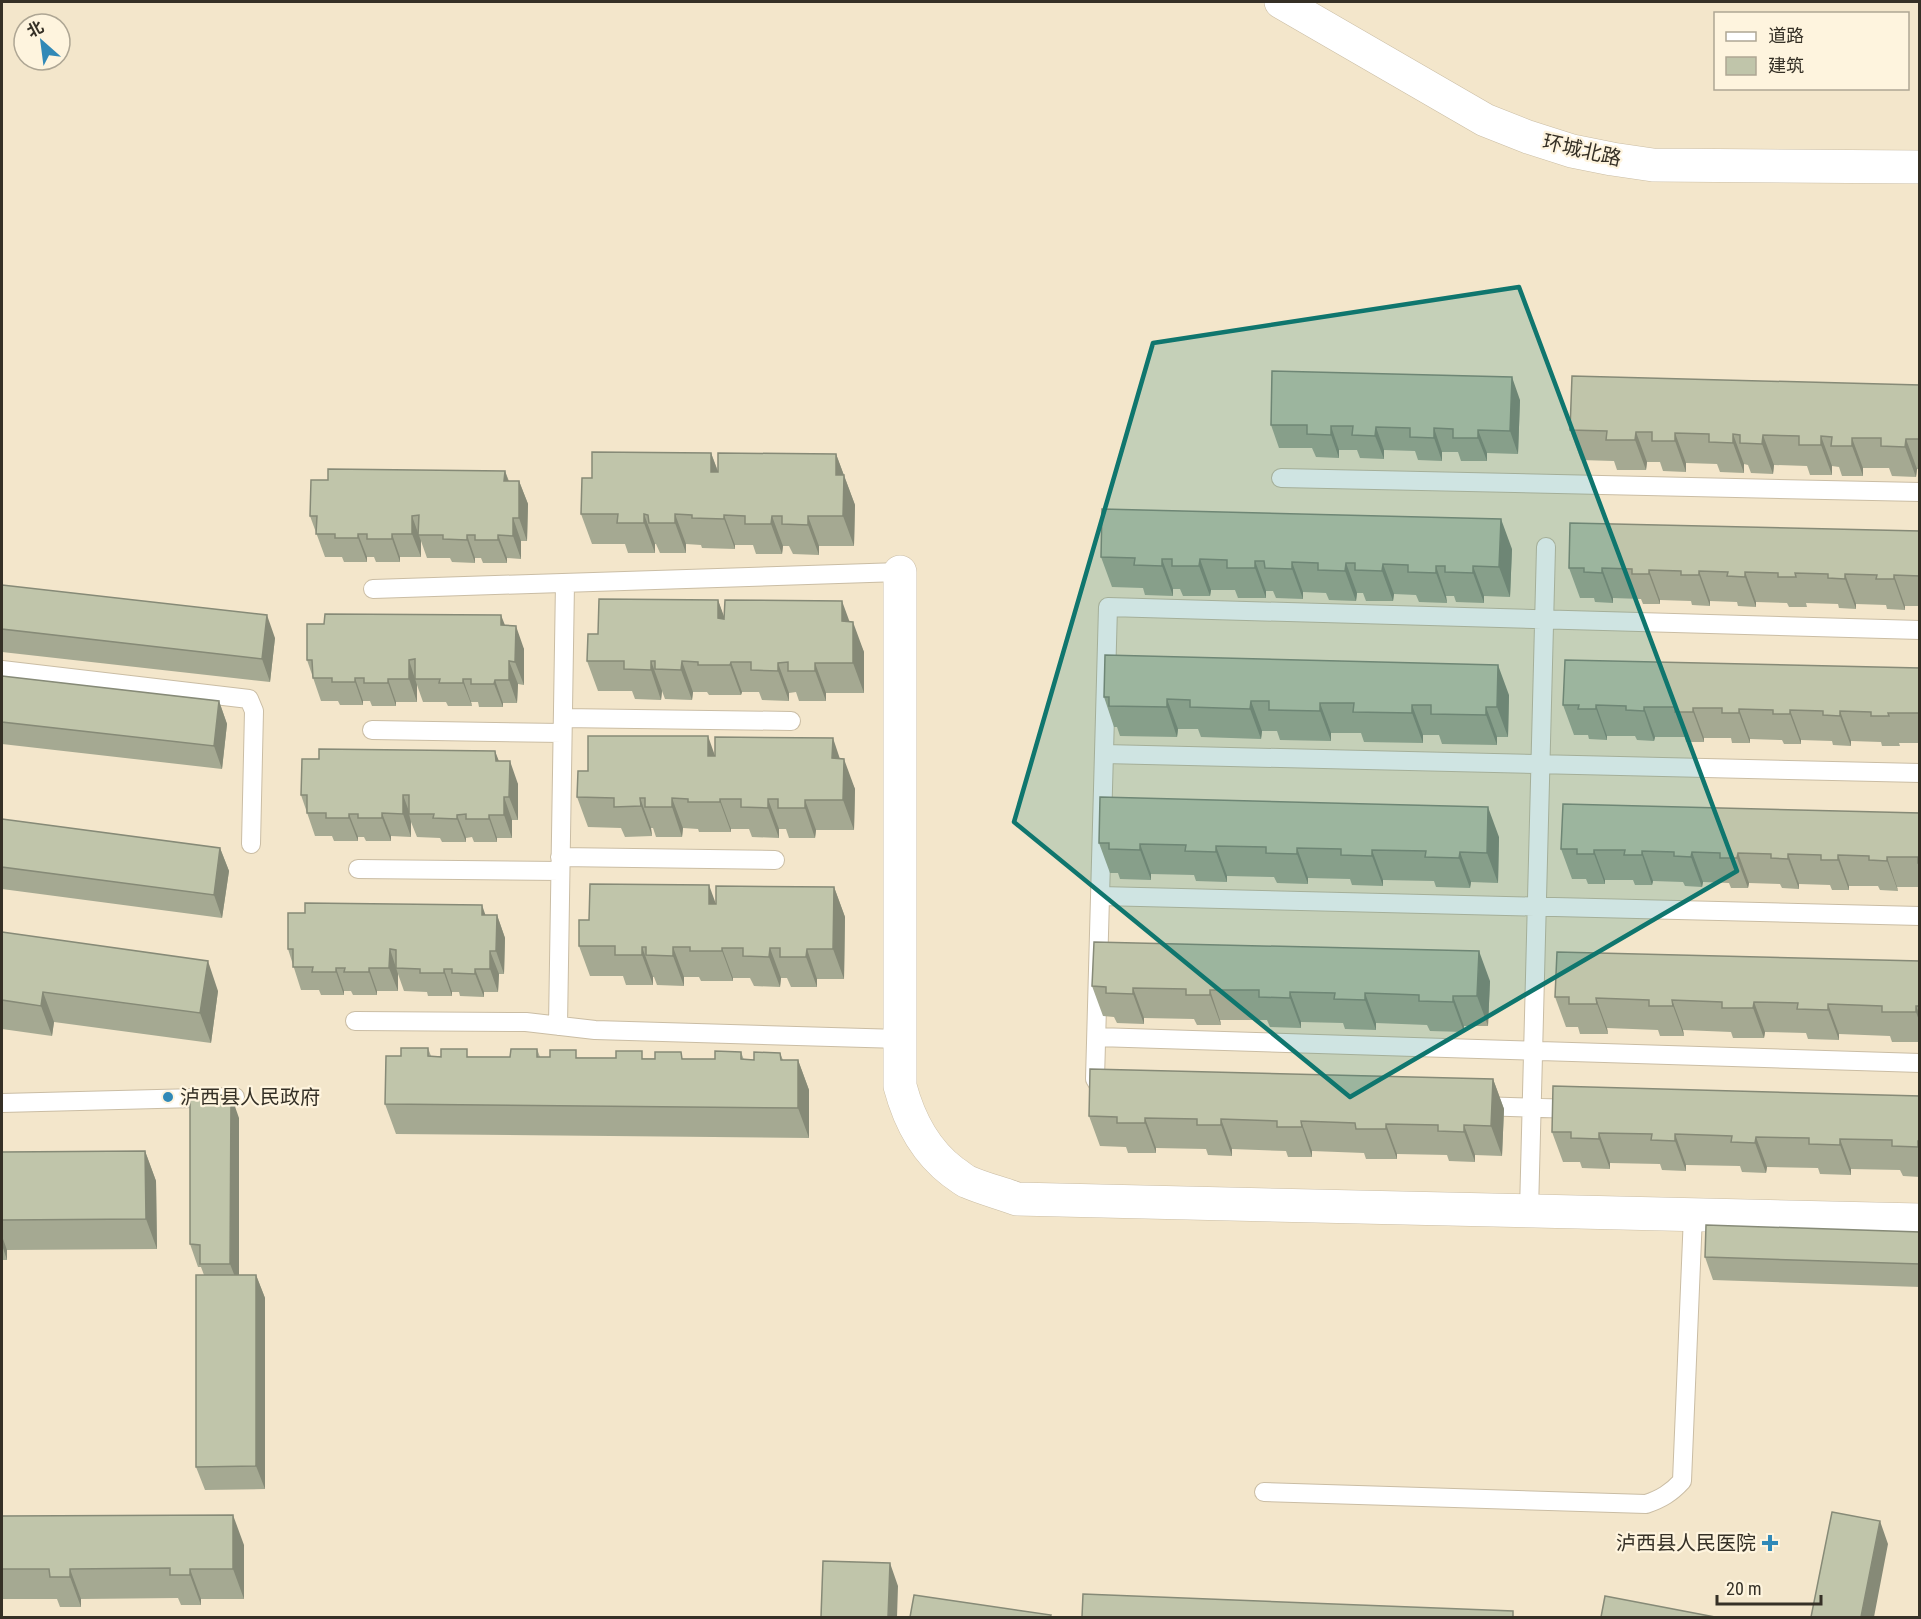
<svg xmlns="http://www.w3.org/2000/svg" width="1921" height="1619" font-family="'Roboto Condensed','Noto Sans SC',sans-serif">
  <rect width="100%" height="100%" fill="#f3e6cb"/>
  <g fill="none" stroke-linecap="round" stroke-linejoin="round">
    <defs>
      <path id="service" d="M1281 478 1920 492
        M373 589 900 572
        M2 670 249 699 254 711 251 844
        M563 718 791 721
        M372 730 562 733
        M1104 754 1920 773
        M560 857 775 860
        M358 869 560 871
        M1100 896 1920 916
        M355 1021 526 1022 595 1030 900 1039
        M558 1026 565 583
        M1097 1037 1920 1063
        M1102 1091 1095 1079 1108 607 1920 630
        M2 1103 235 1097
        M1478 1106 1576 1109
        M1529 1211 1546 547
        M1264 1492 1646 1504C1661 1499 1671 1493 1682 1481L1693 1215"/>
      <path id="minor" d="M900 572V1086C909 1120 924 1150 953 1172 958 1175 963 1180 968 1182 984 1189 1001 1193 1017 1199L1920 1220"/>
      <path id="secondary" d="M1281 2 1485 120 1528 137 1572 151 1612 159 1653 165 1920 167"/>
    </defs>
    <use href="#service" stroke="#cabda4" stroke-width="20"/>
    <use href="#minor" stroke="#cabda4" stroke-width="34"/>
    <use href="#secondary" stroke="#cabda4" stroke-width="34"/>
    <use href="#service" stroke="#fff" stroke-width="18"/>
    <use href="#minor" stroke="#fff" stroke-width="33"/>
    <use href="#secondary" stroke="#fff" stroke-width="33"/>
  </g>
  <path fill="#a5a992" d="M1920 385V469H1917L1916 477 1892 476 1889 468H1863V476H1842L1839 467 1832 466V475H1810L1807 466 1774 465 1773 474 1751 473 1748 465 1744 464V473L1720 472 1717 464 1686 463V472L1663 471 1660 462H1647L1646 470H1617L1614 461 1581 460 1570 430Z
    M1520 400 1518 454 1487 453V461H1461L1458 452H1442V461L1418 460 1415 451 1384 450V459L1360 458 1357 450H1339V458L1316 457 1312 448H1279L1271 425Z
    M711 453 718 471 836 454 855 505 854 546H819V555L793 554 789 546H783L782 554H756L753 545H735V549L702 548 701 545 686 544V553H660L656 544H655V553H628L625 544H592L581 514 592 478Z
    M505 471 509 481H519L528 504 527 541H521V559L507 558V563H483L481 558H475V563L452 562 450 558H427L421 541V557H400V562H376L374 557H367V562H344L342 557H325L310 516 328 480Z
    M1920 531V606H1905V610L1887 609 1886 605 1856 604V609L1839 608 1838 604 1806 603 1807 607H1789L1787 603 1756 602V607L1738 606 1737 602 1710 601V606L1692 605 1691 601 1660 600V604H1643L1641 599 1613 598V603L1595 602 1594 598H1580L1569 568Z
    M1512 549 1510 597 1484 596V603L1456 602 1454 596H1446L1447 603 1419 602 1416 595 1394 594 1393 601H1366L1363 593H1357L1356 601 1329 600 1326 593 1303 592V599L1276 598 1273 591H1266V598H1238L1235 590H1211L1210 596H1183L1180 589H1173V596L1145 595 1143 588 1112 587 1101 557Z
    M2 585 275 638 270 682 2 652Z
    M718 600 724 618 850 622 864 652V693H826V701H799L796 692 789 693V701L762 700 759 692H742L741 695H709L707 692H693L692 700 665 699 662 691 661 700 635 699 632 691H598L587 661 598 634Z
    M505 625 524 649V685L518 684 517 703H503V707H479L478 702H471L472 706H448L446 702H423L417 685V702H396V706H372L370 701H363V705H340L338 701H321L307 660Z
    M1920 668V743H1899L1900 746H1882L1881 742 1851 741V746L1833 745 1832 741 1801 740V744H1784L1782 740 1750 739V743H1732L1731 738H1704V742H1686L1685 737H1655L1654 741 1637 740 1635 736H1607V740L1589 739 1588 735H1574L1563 705Z
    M2 676 219 701 227 724 222 769 2 744Z
    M1509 695 1508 737H1497V745L1442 744 1439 735H1423V743L1364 742 1361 733H1331V741L1280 740 1277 731H1262L1261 739 1201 737 1198 729H1178L1177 737 1120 736 1117 727H1114L1104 697Z
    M715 755 840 758 855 789 854 830H816L815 838H789L786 829H779V838L752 837 749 829H731V832H699L698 829 683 828 682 837H656L653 828H651L652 836 625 837 621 828 588 827 577 797 588 771Z
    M499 761 518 784V820H512V838H497V842H474L472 837 466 838V842H442L440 838 417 837 411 822V837L391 836V841H366L364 837H358V841H334L332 836H315L301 795Z
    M1920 813V887H1897L1898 891 1880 890 1878 886H1849V890H1832L1830 885 1799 884V889L1782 888 1780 884 1749 883 1748 888H1731L1729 883 1703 882 1702 887 1685 886 1683 882 1653 881 1652 885H1635L1633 880H1605V884H1588L1586 879H1572L1561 849Z
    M2 819 220 848 229 871 222 918 2 889Z
    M1499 837 1498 883 1471 882 1470 888 1436 887 1434 881 1383 880V886L1352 885 1350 879 1308 878V884L1277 883 1274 877 1227 876V882L1196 881 1194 875 1151 874V880L1120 879 1118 873H1110L1099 843Z
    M834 887 845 917 844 979H817V987H791L787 978H781L780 987 754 986 750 978H733V981H701L699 977H684V986L657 985 654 977H653V985H626L623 976H590L579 946 589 920 716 904Z
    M486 915H497L505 938 504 974H499L498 992H484V997L460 996 459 992H452V996H428L427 992 404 991 398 974V991H377V995H353L351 991H344V995H321L319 990H301L288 949Z
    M2 932 218 991 211 1043 54 1022 52 1036 2 1029Z
    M1920 961V1042H1892L1890 1036 1839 1034V1040L1808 1039 1806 1033 1765 1032 1764 1038H1733L1731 1032 1683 1030 1684 1036H1660L1658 1030 1607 1028 1608 1034H1580L1578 1027H1566L1555 997Z
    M1490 981 1488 1026H1464V1032L1430 1031 1427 1025 1376 1023V1030L1345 1029 1343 1023 1301 1022V1028L1270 1027 1267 1020H1220L1221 1025H1197L1194 1019 1144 1018V1024L1117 1023 1114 1017 1103 1016 1092 986Z
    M428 1048 431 1056 510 1057 537 1049 540 1057 715 1059 741 1052 744 1060H754L780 1053 783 1060H798L809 1090V1138L396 1134 385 1104 401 1056Z
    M1493 1079 1504 1109 1502 1156 1475 1155V1162L1449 1161 1447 1155 1397 1154V1159H1366L1364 1153 1312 1151V1157H1288L1286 1151 1232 1149V1156L1208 1155 1206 1149 1156 1148V1153H1128L1126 1147 1100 1146 1089 1116Z
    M1920 1096V1177L1903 1176 1900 1170 1851 1169V1175L1820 1174 1818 1168 1767 1167 1766 1173 1742 1172 1740 1166 1686 1165V1171L1662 1170 1660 1164 1610 1163V1169L1582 1168 1580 1162H1563L1552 1132Z
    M239 1118V1275H256L265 1298V1489L205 1490 196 1467 204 1275 201 1267H198L190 1244Z
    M145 1151 156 1181 157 1249 7 1250V1260H2V1152Z
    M1920 1232V1287L1713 1280 1705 1257Z
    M2 1516 244 1545V1599H201V1605H181L178 1598 81 1599V1607H60L57 1599H2Z"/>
  <path fill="#868a77" d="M1512 377 1520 400 1518 454 1510 431Z
    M1331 426 1339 450V458L1331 435Z
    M1376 427 1384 450V459L1375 436Z
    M1434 428 1442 452V461L1434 438Z
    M1478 430 1487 453V461L1478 438Z
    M1636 432 1647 462 1646 470 1635 440Z
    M1675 433 1686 463V472L1675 441Z
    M1733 434 1744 464V473L1733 443Z
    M1763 435 1774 465 1773 474 1762 444Z
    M1821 436 1832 466V475L1821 445Z
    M1852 438 1863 468V476L1852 446Z
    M1906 439 1917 469 1916 477 1905 447Z
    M711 453 722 483 711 472Z
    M836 454 855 505 854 546 843 516 836 475Z
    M505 471 513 495 504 481Z
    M519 481 528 504 527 541 519 518Z
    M644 514 655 544V553L644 523Z
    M675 514 686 544V553L675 523Z
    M724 515 735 545V549L724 519Z
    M412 516 421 541V557L412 534Z
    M772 516 783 546 782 554 771 524Z
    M808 516 819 546V555L808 525Z
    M513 518 521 541V559L513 536Z
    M1501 519 1512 549 1510 597 1499 567Z
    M358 534 367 557V562L358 538Z
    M392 534 400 557V562L392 539Z
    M467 535 475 558V563L467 540Z
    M498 535 507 558V563L498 540Z
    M1162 559 1173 589V596L1162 566Z
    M1200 559 1211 590 1210 596 1199 566Z
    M1255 561 1266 591V598L1255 568Z
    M1292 562 1303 592V599L1292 569Z
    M1346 563 1357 593 1356 601 1345 571Z
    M1383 564 1394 594 1393 601 1382 571Z
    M1436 566 1446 596 1447 603 1436 573Z
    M1473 566 1484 596V603L1473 573Z
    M1602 568 1613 598V603L1602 573Z
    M1649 570 1660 600V604L1649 574Z
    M1699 571 1710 601V606L1699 575Z
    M1745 572 1756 602V607L1745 577Z
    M1845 574 1856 604V609L1845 579Z
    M1894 575 1905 606V610L1894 579Z
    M718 600 729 630 718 618Z
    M842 601 853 631V622L864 652V693L853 663 842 621Z
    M267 615 275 638 270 682 262 659Z
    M501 615 510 638 501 625Z
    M516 626 524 649V685L515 662Z
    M409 660 417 685V702L409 679Z
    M509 661 518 684 517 703 509 680Z
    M651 661 662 691 661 700 651 670Z
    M682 661 693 692 692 700 681 670Z
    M731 662 742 692 741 695 730 665Z
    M778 663 789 693V701L778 671Z
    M815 663 826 693V701L815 671Z
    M1498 665 1509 695 1508 737 1497 707Z
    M355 678 363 701V705L355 682Z
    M388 679 396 702V706L388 683Z
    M463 679 471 702 472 706 463 683Z
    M495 680 503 703V707L494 684Z
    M1167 699 1178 729 1177 737 1167 707Z
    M219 701 227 724 222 769 214 746Z
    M1251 701 1262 731 1261 739 1250 709Z
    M1320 703 1331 733V741L1320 711Z
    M1412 705 1423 735V743L1412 713Z
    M1596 705 1607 736V740L1596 709Z
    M1486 707 1497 737V745L1486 715Z
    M1644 707 1655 737 1654 741 1644 711Z
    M1693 708 1704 738V742L1693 712Z
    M1739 709 1750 739V743L1739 713Z
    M1790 710 1801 740V744L1790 714Z
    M1840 711 1851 741V746L1840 716Z
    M708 736 719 767 708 756Z
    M833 738 843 768 844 759 855 789 854 830 843 800 832 758Z
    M495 751 504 774 496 761Z
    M510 761 518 784V820L509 797Z
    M403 795 410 814H409L411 822V837L403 814Z
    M504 797 512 820V838L504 815Z
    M640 798 651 828 652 836 641 806Z
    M672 798 683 828 682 837 672 807Z
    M720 799 731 829V832L720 802Z
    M768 799 779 829V838L768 808Z
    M805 800 816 830 815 838 805 808Z
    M1488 807 1499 837 1498 883 1487 853Z
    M382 813 391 836V841L382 818Z
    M349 814 358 837V841L349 818Z
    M457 815 466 838V842L457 819Z
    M489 815 497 838V842L489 819Z
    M1140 844 1151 874V880L1140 850Z
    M1216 846 1227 876V882L1216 852Z
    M220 848 229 871 222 918 214 895Z
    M1297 848 1308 878V884L1297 854Z
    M1372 850 1383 880V886L1372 856Z
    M1594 850 1605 880V884L1594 854Z
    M1642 851 1653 881 1652 885 1642 855Z
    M1460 852 1471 882 1470 888 1459 858Z
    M1692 852 1703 882 1702 887 1691 857Z
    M1738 853 1749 883 1748 888 1737 858Z
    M1788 854 1799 884V889L1788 859Z
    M1838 855 1849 886V890L1838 860Z
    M1887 857 1897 887 1898 891 1887 861Z
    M709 885 720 915 709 904Z
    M834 887 845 917 844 979 833 949Z
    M482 905 490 928 482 915Z
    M497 915 505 938 504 974 496 951Z
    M642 947 653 977V985L642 955Z
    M673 947 684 977V986L673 956Z
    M722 948 733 978V981L722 951Z
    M770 948 781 978 780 987 769 957Z
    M390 949 398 974V991L389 968Z
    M807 949 817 979V987L806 957Z
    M490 951 499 974 498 992 490 969Z
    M1479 951 1490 981 1488 1026 1477 996Z
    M208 961 218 991 211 1043 200 1013Z
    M336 968 344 991V995L336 972Z
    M369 968 377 991V995L369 972Z
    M444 969 452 992V996L444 973Z
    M475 969 484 992V997L475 974Z
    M1133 988 1144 1018V1024L1133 994Z
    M1210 990 1220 1020 1221 1025 1210 995Z
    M43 992 54 1022 52 1036 41 1006Z
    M1290 992 1301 1022V1028L1290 998Z
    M1365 993 1376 1023V1030L1365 1000Z
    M1453 996 1464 1026V1032L1453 1002Z
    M1596 998 1607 1028 1608 1034 1597 1004Z
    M1672 1000 1683 1030 1684 1036 1673 1006Z
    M1754 1002 1765 1032 1764 1038 1753 1008Z
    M1828 1004 1839 1034V1040L1828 1010Z
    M1916 1006 1920 1016V1023L1916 1012Z
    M798 1060 809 1090V1138L798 1108Z
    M1493 1079 1504 1109 1502 1156 1491 1126Z
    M231 1095 239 1118V1287L230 1264Z
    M1145 1118 1156 1148V1153L1145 1123Z
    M1221 1119 1232 1149V1156L1221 1125Z
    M1301 1121 1312 1151V1157L1302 1127Z
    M1386 1124 1397 1154V1159L1386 1129Z
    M1464 1125 1475 1155V1162L1464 1132Z
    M1599 1133 1610 1163V1169L1599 1139Z
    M1675 1134 1686 1165V1171L1675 1141Z
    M1756 1137 1767 1167 1766 1173 1755 1143Z
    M1840 1139 1851 1169V1175L1840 1145Z
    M145 1151 156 1181 157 1249 146 1219Z
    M2 1236 7 1250V1260L2 1245Z
    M256 1275 265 1298V1489L256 1466Z
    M233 1515 244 1545V1599L233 1569Z
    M1880 1521 1888 1544 1874 1617H1861Z
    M890 1563 898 1586 897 1617H888Z
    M70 1569 81 1599V1607L70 1577Z
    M190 1569 201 1599V1605L190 1575Z"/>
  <path fill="#c0c5aa" stroke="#868a77" stroke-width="1.5" d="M1272 371 1512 377 1510 431 1478 430V438H1453V429L1434 428V438L1410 437V428L1376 427 1375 436 1352 435 1353 426H1331V435L1307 434V425H1271Z
    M1572 376 1920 385V439H1906L1905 447 1881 446V438H1852V446H1831L1832 437 1821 436V445H1799V436L1763 435 1762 444 1740 443V435L1733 434V443L1709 442V434L1675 433V441H1652V432H1636L1635 440H1606L1607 431 1570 430Z
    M592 452 711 453V472H718V453L836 454V475H844L843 516H808V525L782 524V516H772L771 524H745V516L724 515V519L692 518V515L675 514V523H649L648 515 644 514V523H617L618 514H581L582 478H592Z
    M328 469 505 471 504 481H519V518H513V536L498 535V540H475V535H467V540L443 539V535H418L419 515 412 516V534H392V539H367V534H358V538H335V534H316L317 516H310L311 480H328Z
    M1102 509 1501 519 1499 567 1473 566V573L1445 572V566H1436V573L1408 572V565L1383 564 1382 571 1355 570V563H1346L1345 571 1318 570V563L1292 562V569L1265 568 1264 561H1255V568H1227V560L1200 559 1199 566H1172V559H1162V566L1134 565 1135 558 1101 557Z
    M1570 523 1920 531V576L1894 575V579H1876L1877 575 1845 574V579L1828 578V574L1795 573 1796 577H1778V573L1745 572V577L1727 576 1728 572 1699 571V575H1681V571L1649 570V574H1632V569L1602 568V573L1584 572V568H1569Z
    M2 585 267 615 262 659 2 629Z
    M599 599 718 600V618L724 619 725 600 842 601V621L853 622V663H815V671H788V662L778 663V671L751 670V662H731L730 665H698V662L682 661 681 670 655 669V661H651V670L624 669V661H587L588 634H598Z
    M325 614 501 615V625L516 626 515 662 509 661V680H495L494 684H471V679H463V683H439L440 679H415V659L409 660V679H388V683H364V678H355V682H332V678H313L312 660H307V624H324Z
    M1105 655 1498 665 1497 707H1486V715L1431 714V705H1412V713L1353 712 1354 703H1320V711L1269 710V701H1251L1250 709 1190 707V700L1167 699V707L1109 706V697H1104Z
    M1565 660 1920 668V713H1888L1889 716H1871V712L1840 711V716L1823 715V711L1790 710V714H1773V710L1739 709V713H1722V708H1693V712H1675L1676 707H1644V711L1626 710V706L1596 705V709H1578L1579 705H1563Z
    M2 676 219 701 214 746 2 722Z
    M588 736H708V756H715V737L833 738 832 758 844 759 843 800H805V808H778V799H768V808L741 807V799H720V802H688V799L672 798V807H645V798H640L641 806 614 807V798L577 797 578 771H588Z
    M319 749 495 751 496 761H510L509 797H504V815H489V819H466V814L457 815V819L433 818 434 814H409V795H403V814L382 813V818H358V814H349V818H326V813H307V795H301L302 759H319Z
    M1100 797 1488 807 1487 853 1460 852 1459 858 1425 857 1426 851 1372 850V856L1341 855V849L1297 848V854L1266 853V847L1216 846V852L1185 851 1186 845 1140 844V850L1109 849V843H1099Z
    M1563 804 1920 813V863H1918V857H1887V861L1869 860V856L1838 855V860H1821V855L1788 854V859L1771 858V854L1738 853 1737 858H1720V853L1692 852 1691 857 1674 856V852L1642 851V855H1624L1625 850H1594V854H1577V849H1561Z
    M2 819 220 848 214 895 2 867Z
    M590 884 709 885V904H716V886L834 887 833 949H807L806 957H780V948H770L769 957 743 956V948H722V951H690V947H673V956L646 955V947H642V955H615V946H579V920H589Z
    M305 903 482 905V915H497L496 951H490V969H475V974L452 973V969H444V973H420V969L396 968V950L390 949 389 968H369V972H344L345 968H336V972H312L313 967H293V949H288V913H305Z
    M2 932 208 961 200 1013 43 992 41 1006 2 1000Z
    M1094 942 1479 951 1477 996H1453V1002L1419 1001V995L1365 993V1000L1334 999 1335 993 1290 992V998L1259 997V990H1210V995H1186V989L1133 988V994L1106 993V987L1092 986Z
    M1557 952 1920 961V1006H1916V1012H1882V1006L1828 1004V1010L1797 1009 1798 1003 1754 1002 1753 1008H1722V1002L1672 1000 1673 1006H1649V1000L1596 998 1597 1004H1569V997H1555Z
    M401 1048H428V1056L441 1057V1049H467V1057H510L511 1049H537V1057H550V1050H576V1058H616V1051H642V1059H655V1052H681L682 1059H715V1051L741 1052V1059L754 1060V1052L780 1053 781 1060H798V1108L385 1104 386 1056H401Z
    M1090 1069 1493 1079 1491 1126 1464 1125V1132L1438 1131V1125L1386 1124V1129H1356L1355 1123 1301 1121 1302 1127H1277V1121L1221 1119V1125H1197V1119L1145 1118V1123H1117V1117L1089 1116Z
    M1553 1086 1920 1096V1141H1918V1147L1892 1146V1140L1840 1139V1145L1809 1144V1138L1756 1137 1755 1143 1731 1142 1732 1136 1675 1134V1141L1651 1140 1652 1134 1599 1133V1139L1571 1138V1132H1552Z
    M231 1095 230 1264H200V1245L190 1244V1096Z
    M145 1151 146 1219 2 1220V1152Z
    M1706 1225 1920 1232V1264L1705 1257Z
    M196 1275H256V1466L196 1467Z
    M1832 1512 1880 1521 1861 1617H1811Z
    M233 1515V1569H190V1575H170V1568L70 1569V1577H50L49 1569H2V1516Z
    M823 1561 890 1563 888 1617H821Z
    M1083 1594 1513 1611V1617H1082Z
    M914 1595 1051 1615 1050 1617H910Z
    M1605 1596 1715 1617H1601Z"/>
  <path fill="#0f766e" fill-opacity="0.2" stroke="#0f766e" stroke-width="4.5" stroke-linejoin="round" d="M1519 287 1737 871 1350 1097 1014 822 1153 343Z"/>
  <g fill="#3189b7" stroke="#fef4de" stroke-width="2">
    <circle cx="168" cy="1097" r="6"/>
    <path d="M1767 1534h6v6h6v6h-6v6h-6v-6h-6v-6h6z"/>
  </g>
  <g text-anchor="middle" stroke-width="4.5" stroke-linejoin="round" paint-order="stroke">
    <g font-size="20" fill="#353026" stroke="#fef4de">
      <text transform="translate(1582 150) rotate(13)" y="7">环城北路</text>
    </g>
    <g font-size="20" fill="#353026" stroke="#fef4de" text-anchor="start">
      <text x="180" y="1104">泸西县人民政府</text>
      <text x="1756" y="1550" text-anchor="end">泸西县人民医院</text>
    </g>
  </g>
  <rect width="1921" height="1619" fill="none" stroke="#353026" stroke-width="6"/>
  <rect x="1714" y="12" width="195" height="78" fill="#fef4de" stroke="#aea694" stroke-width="1.5"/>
  <rect x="1726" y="32" width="30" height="9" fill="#ffffff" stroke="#aea694" stroke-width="1.5"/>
  <text x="1768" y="42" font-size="18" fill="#353026">道路</text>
  <rect x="1726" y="57" width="30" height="18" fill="#c0c5aa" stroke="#aea694" stroke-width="1.5"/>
  <text x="1768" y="72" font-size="18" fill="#353026">建筑</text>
  <g transform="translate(42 42) rotate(332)"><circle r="28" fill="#fef4de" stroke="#aea694" stroke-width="1.5"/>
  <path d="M0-4.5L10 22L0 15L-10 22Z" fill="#3189b7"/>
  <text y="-9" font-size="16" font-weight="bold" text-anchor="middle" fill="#353026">北</text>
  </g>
  <path d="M1717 1595v9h104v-9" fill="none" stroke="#353026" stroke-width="3"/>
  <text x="1726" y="1595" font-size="18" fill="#353026" stroke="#fef4de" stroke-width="4.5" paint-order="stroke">20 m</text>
</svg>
